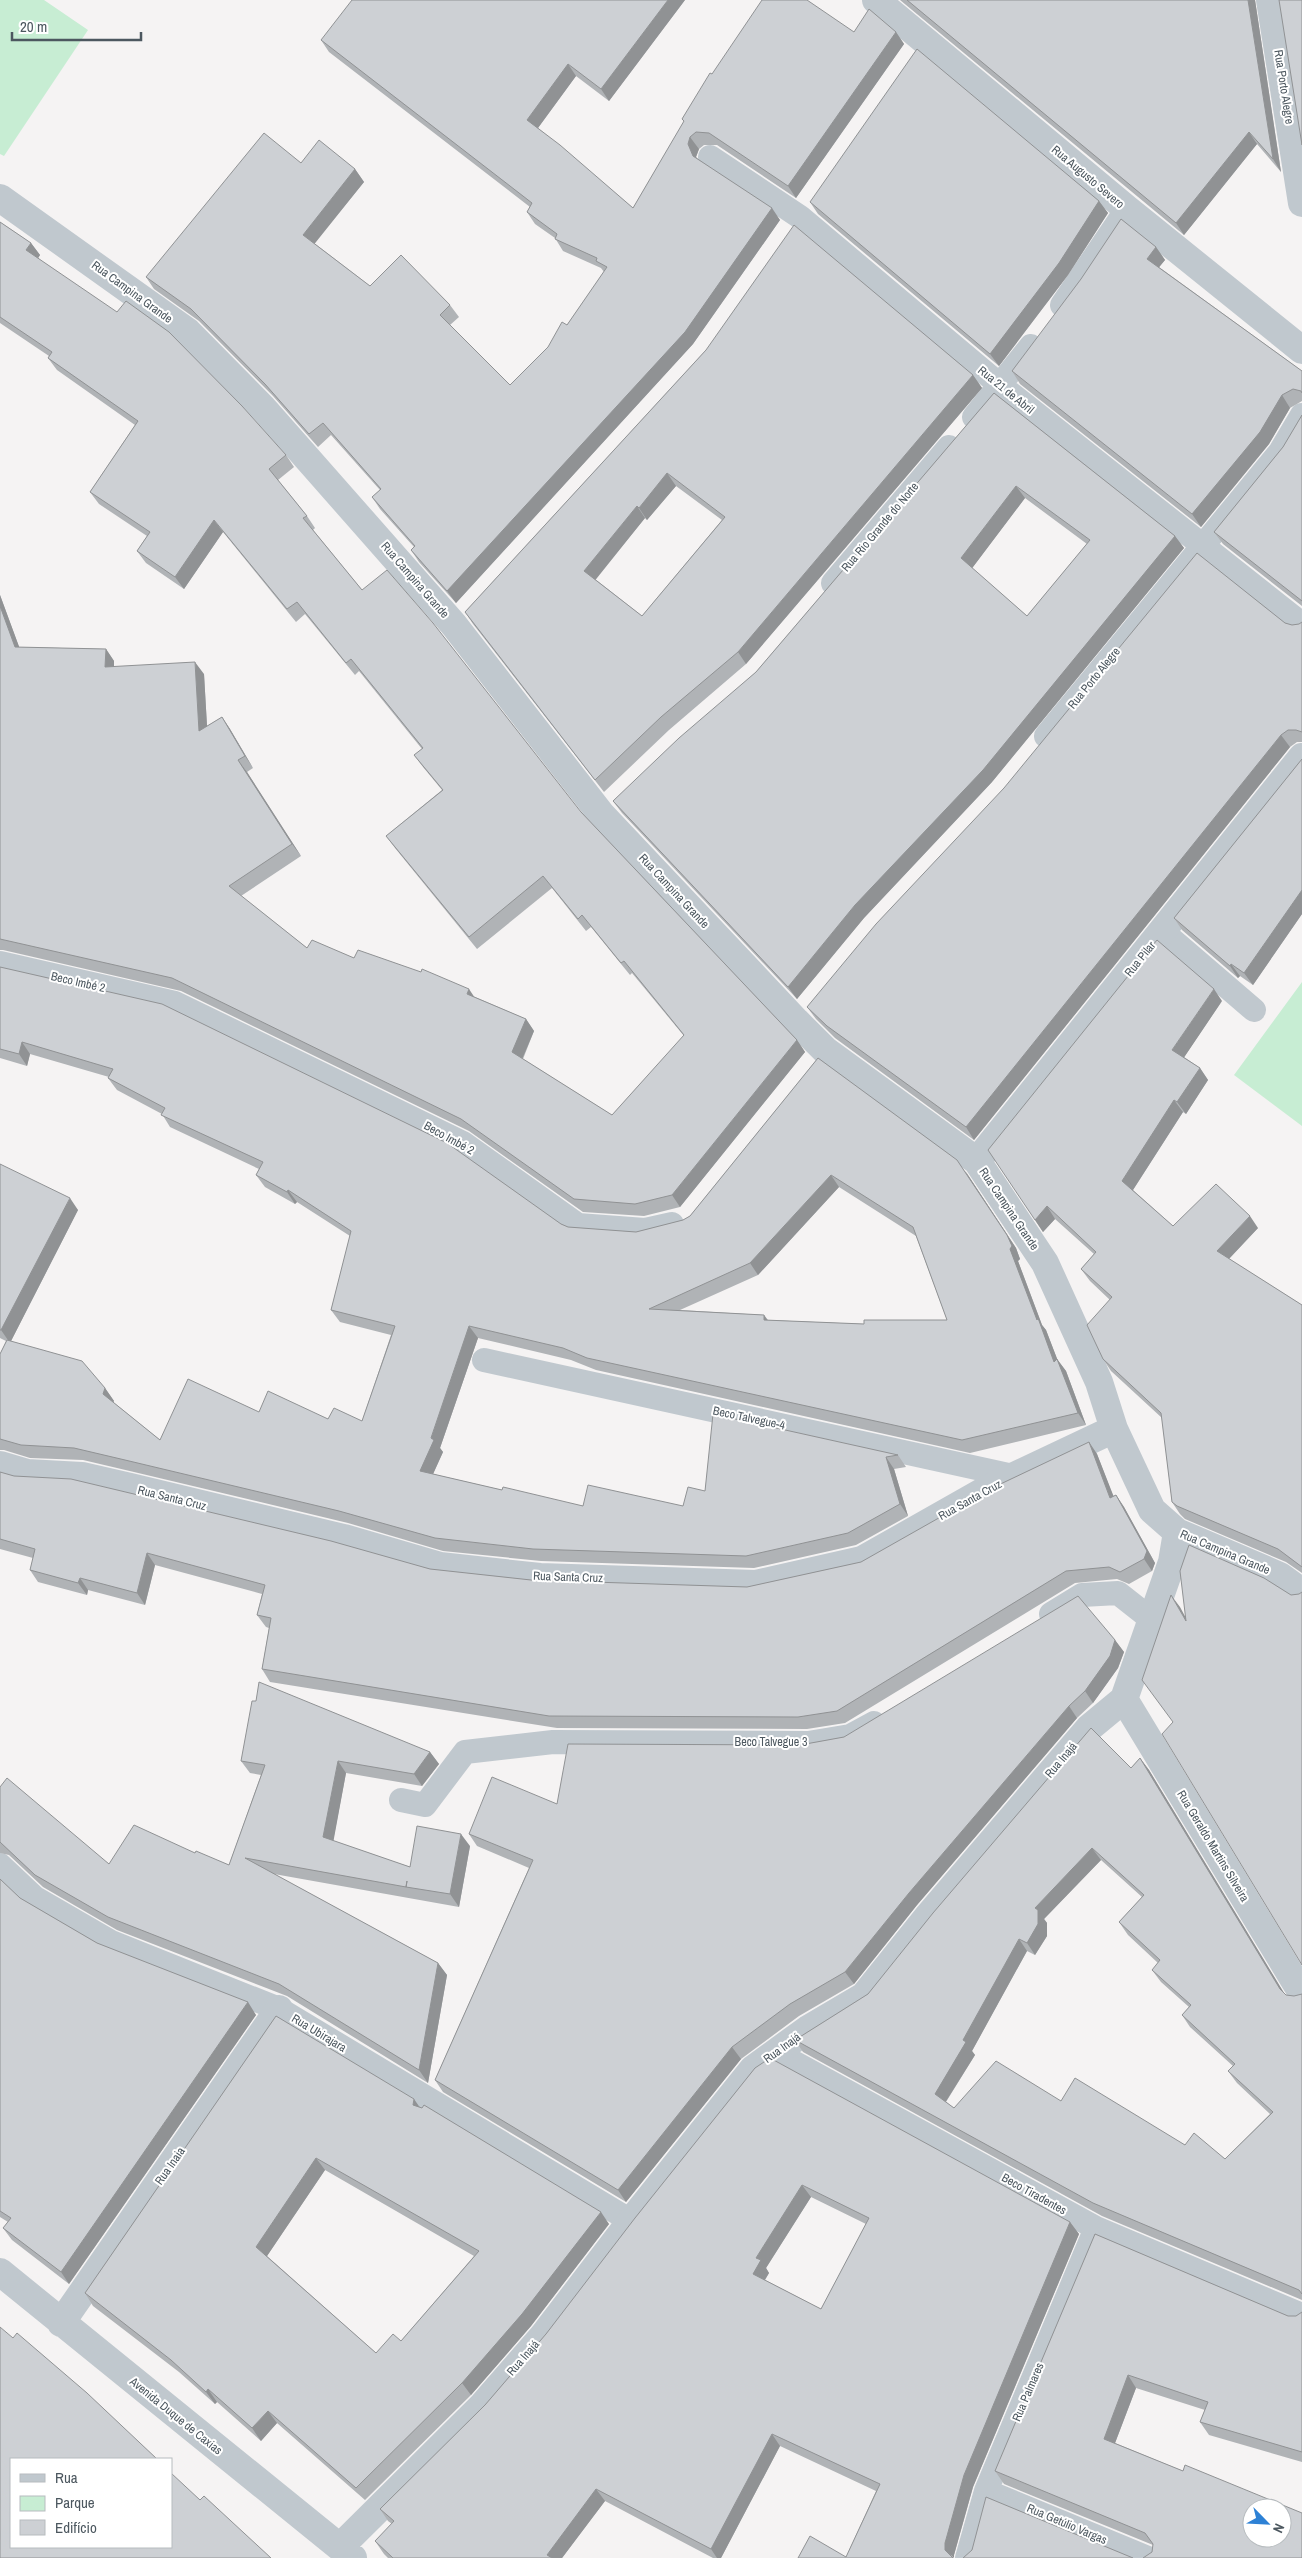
<svg xmlns="http://www.w3.org/2000/svg" width="1302" height="2558" font-family="'Archivo Narrow',sans-serif">
  <rect width="100%" height="100%" fill="#f5f3f3"/>
  <path fill="#c7edd3" d="M0 0H44L88 30 4 156 0 154Z
    M1302 982V1126L1234 1075Z"/>
  <g fill="none" stroke-linecap="round" stroke-linejoin="round">
    <path stroke="#c0c8ce" stroke-width="24" d="M710 157 800 217 1001 386 1302 624
      M1062 305 1127 209
      M974 417 1031 346
      M833 583 949 447
      M1046 736 1280 452 1302 415
      M1162 931 1254 1010
      M0 963 175 1003 463 1143 578 1225 645 1230 672 1224
      M484 1360 1013 1476
      M1051 1614 1082 1595 1118 1593 1151 1619
      M401 1800 425 1805 465 1752 553 1742 808 1743 850 1736 874 1723
      M0 1865 35 1898 111 1942 279 2009 631 2221
      M775 2052 1096 2228 1302 2315
      M986 2491 1148 2558
      M967 2558 986 2491 1096 2228"/>
    <path stroke="#c0c8ce" stroke-width="28" d="M876 0 1127 209 1302 350
      M1270 0 1302 203
      M0 198 188 332 262 407 454 625 601 814 796 1021 825 1050 977 1161 1045 1263 1099 1382 1114 1429 1152 1510 1177 1532 1280 1576 1302 1592
      M977 1161 1302 757
      M0 1465 27 1473 82 1476 130 1487 344 1538 440 1566 540 1577 756 1584 862 1560 991 1487 1114 1429
      M1124 1699 1302 1993
      M0 2272 353 2558
      M61 2323 279 2009
      M340 2547 482 2406 543 2336 631 2221 753 2069 808 2029 864 1996 929 1915 1089 1728 1124 1699 1172 1562 1177 1532"/>
  </g>
  <path fill="#b0b3b6" fill-rule="evenodd" d="M685 0 609 101 576 76 538 128 633 208 684 122 682 119 712 74 854 32H896L904 44 796 198 717 145H704L699 149 696 157 697 158 780 220 693 344 456 603 419 562 411 550 414 547 380 509 372 497 380 490 331 435 318 447 273 396 199 321 154 289 146 277 301 163 355 169 364 182 314 243 370 286 450 305 459 317 450 325 510 385 548 347 567 325 604 272 601 268 563 251 555 238 535 224 527 212 530 207 329 52 321 40Z
    M900 0H1255L1281 172 1257 144 1184 235Z
    M1099 201 1108 213 1068 275 999 366 818 214 810 202Z
    M0 222 31 243 40 255 38 258 286 455 294 467 278 480 307 516 315 528 313 530 362 590 581 812 797 1040 805 1052 680 1207 644 1216 583 1212 469 1131 181 991 3 950H0V595L19 647 106 649 114 661V667L204 674 207 726 222 717 230 729 253 768 247 772 301 856 241 896 307 948 354 958 475 997 526 1019 534 1031 523 1059 612 1115 684 1036 632 973 630 975 591 927 586 931 552 888 477 949 395 848 386 836 442 790 423 767 414 755 422 749 359 671 355 675 305 614 296 622 223 532 184 589 146 563 137 551 147 536 99 504 90 492 135 425 57 370 48 358 49 356 0 323Z
    M1156 247 1165 260 1159 267 1302 371V401L1290 408 1269 444 1201 527 1020 384 1012 371Z
    M706 350 973 375 982 388 746 664 669 730 604 792 473 624 465 612ZM676 486 722 520 642 616 595 579 645 518 647 520Z
    M994 393 1175 536 1184 548 992 782 864 918 797 999 622 813 613 801 756 672ZM1025 498 1087 544 1027 616 972 568Z
    M1302 415V606L1223 544 1214 532 1283 447Z
    M1302 622V742H1297L1290 747 974 1140 835 1038 816 1019 807 1007 1285 623 1292 625 1299 624Z
    M1302 759V914L1253 985 1240 976 1238 978 1182 930 1174 918Z
    M0 967 568 1227 636 1232 683 1220 690 1216 818 1058 966 1172 1016 1248 1020 1259 1018 1261 1042 1325 1046 1330 1057 1359 1066 1371 1086 1425 970 1453 596 1370 571 1360 478 1338 440 1448 443 1452 433 1474 502 1490 583 1506H683L705 1491 898 1455 906 1467 894 1469 908 1516 856 1545 754 1568 541 1561 443 1551 348 1523 134 1472 83 1460 30 1458 4 1450H0V1354L6 1341 0 1338V1164L78 1210 11 1341 105 1388 114 1401 113 1402 160 1440 259 1412 328 1419 362 1421 391 1335 340 1322 331 1310 350 1236 297 1202 295 1204 265 1187 256 1175 259 1169 170 1127 162 1114 117 1090 108 1078 109 1077 30 1054 27 1066 0 1058ZM839 1187 916 1236 947 1320 864 1324 768 1320 764 1315 680 1310 758 1275Z
    M1222 1001 1184 1057 1200 1068 1208 1080 1186 1114 1183 1112 1133 1190 1173 1226 1258 1228 1229 1259 1302 1305V1573L1286 1562 1185 1519 1180 1514 1172 1502 1162 1418 1111 1371 1103 1359 1110 1300 1090 1281 1081 1269 1094 1254 1055 1219 1043 1232 1035 1220Z
    M1089 1442 1097 1454 1113 1496 1116 1495 1124 1507 1155 1563 1152 1571 1129 1584 1117 1579 1075 1583 845 1723 807 1729 557 1728 270 1682 262 1669 269 1628 266 1627 257 1615 262 1594 155 1565 145 1605 88 1590 87 1595 38 1582 30 1570 33 1558 0 1549V1472L14 1476 430 1569 531 1580 747 1587 861 1562Z
    M1115 1640 1124 1652 1118 1668 1093 1703 1077 1718 917 1905 854 1984 799 2016 741 2059 626 2202 443 2092 435 2080 529 1868 477 1846 469 1834 557 1804 800 1745 844 1737Z
    M430 1752 439 1764 422 1786 346 1773 333 1841 410 1867 470 1846 459 1907 274 1874 438 1963 447 1975 428 2083 287 1996 117 1930 43 1887 9 1855 0 1853V1787L109 1864 195 1853 229 1865 261 1775 250 1773 241 1761Z
    M1140 1758 1149 1770 1283 1992 1286 1995 1294 1996 1302 1994V2300L1102 2216 803 2052 795 2040 868 1994 1131 1768ZM1101 1860 1142 1897 1119 1922 1128 1935 1158 1963 1152 1970 1161 1982 1189 2007 1182 2015 1190 2027 1233 2066 1228 2071 1237 2083 1270 2114 1225 2159 1061 2101 954 2108 946 2102 975 2055 972 2051 1027 1951 1035 1955 1047 1936V1923L1044 1919Z
    M0 1879 20 1898 97 1943 256 2015 69 2284 12 2240 3 2228 8 2222 0 2217Z
    M276 2016 420 2107 609 2224 531 2326 471 2395 365 2500 277 2423 261 2441 217 2402 215 2404 179 2372 93 2306 85 2293ZM325 2170 474 2256 401 2341 376 2353 267 2256Z
    M755 2068 1070 2222 1079 2234 973 2487 954 2555 846 2557 876 2491 780 2446 721 2558H713L605 2501 562 2558H388L384 2554 375 2541 392 2524 388 2521 380 2509 485 2405 546 2334ZM811 2197 866 2224 821 2309 765 2280 769 2273 766 2268Z
    M1095 2234 1288 2316H1296L1302 2312V2462L1209 2435 1200 2422 1205 2410 1136 2388 1115 2443 1183 2471 1152 2552 1153 2545 1004 2484 995 2471Z"/>
  <path fill="#909294" d="M668 0H685L609 101 601 89Z
    M1248 0H1255L1281 172 1273 159Z
    M896 32 904 44 796 198 788 186Z
    M568 64 576 76 535 132 527 120Z
    M1249 132 1257 144 1184 235 1176 223Z
    M690 137 699 149 696 157 702 168 693 156 688 144Z
    M355 169 364 182 312 247 303 235Z
    M1099 201 1108 213 1068 275 999 366 990 354Z
    M772 208 780 220 693 344 456 603 447 591Z
    M31 243 40 255 35 263 26 250Z
    M1156 247 1165 260 1156 271 1147 259Z
    M973 375 982 388 746 664 738 652Z
    M1282 395 1290 408 1269 444 1201 527 1192 514Z
    M667 473 676 486 647 520 639 508Z
    M1016 486 1025 498 970 571 961 558Z
    M637 506 645 518 593 583 584 571Z
    M214 520 223 532 184 589 175 577Z
    M1175 536 1184 548 992 782 864 918 797 999 788 987 855 905Z
    M0 595 24 660 15 647 0 606Z
    M106 649 114 661V680L105 667Z
    M195 662 204 674 208 743 199 731Z
    M222 717 230 729 253 768 245 756Z
    M1281 735 1290 747 974 1140 966 1127Z
    M238 760 247 772 301 856 292 844Z
    M1302 890V914L1253 985 1244 973Z
    M1231 964 1240 976 1238 978 1230 966Z
    M469 989 477 1001 467 994Z
    M1214 989 1222 1001 1181 1062 1172 1050Z
    M526 1019 534 1031 520 1064 512 1052Z
    M797 1040 805 1052 680 1207 672 1195Z
    M22 1042 30 1054 27 1066 19 1054Z
    M1200 1068 1208 1080 1186 1114 1177 1102Z
    M1174 1100 1183 1112 1131 1193 1122 1181Z
    M966 1172 1016 1248 1020 1259 1018 1261 1042 1325 1046 1330 1063 1374 1054 1362Z
    M831 1175 839 1187 758 1275 750 1263Z
    M288 1190 297 1202 295 1204 287 1192Z
    M70 1198 78 1210 10 1343 1 1330Z
    M1047 1206 1055 1219 1043 1232 1035 1220Z
    M1250 1216 1258 1228 1225 1263 1217 1251Z
    M764 1315 772 1327 764 1320Z
    M469 1326 478 1338 440 1448 443 1452 429 1483 420 1471Z
    M1057 1359 1066 1371 1086 1425 1078 1413Z
    M105 1388 114 1401 111 1406 103 1394Z
    M1089 1442 1097 1454 1119 1510 1110 1498Z
    M886 1457 894 1469 908 1516 900 1504Z
    M1116 1495 1124 1507 1155 1563 1152 1571 1144 1559Z
    M147 1553 155 1565 145 1605 137 1593Z
    M80 1578 88 1590 87 1595 78 1583Z
    M1171 1595 1180 1607 1194 1633 1186 1621Z
    M1115 1640 1124 1652 1118 1668 1093 1703 1085 1691Z
    M1069 1706 1077 1718 917 1905 854 1984 845 1972 909 1893Z
    M430 1752 439 1764 422 1786 414 1774Z
    M1140 1758 1149 1770 1289 2001 1280 1989Z
    M338 1761 346 1773 332 1849 323 1837Z
    M461 1834 470 1846 459 1907 450 1894Z
    M1092 1848 1101 1860 1044 1919 1047 1923V1936L1035 1955 1027 1943 1035 1908Z
    M1019 1939 1027 1951 972 2051 975 2055 943 2106 935 2094 963 2040Z
    M438 1963 447 1975 428 2083 419 2070Z
    M248 2002 256 2015 69 2284 61 2272Z
    M732 2047 741 2059 626 2202 618 2190Z
    M414 2099 423 2112 413 2105Z
    M316 2158 325 2170 265 2259 256 2247Z
    M802 2185 811 2197 766 2268 769 2273 761 2286 753 2274 756 2258Z
    M601 2212 609 2224 531 2326 471 2395 462 2383Z
    M1070 2222 1079 2234 973 2487 954 2555V2558L945 2550V2543L964 2475Z
    M1128 2375 1136 2388 1112 2451 1104 2439Z
    M208 2389 217 2402 215 2404 206 2392Z
    M268 2411 277 2423 261 2441 252 2428Z
    M772 2434 780 2446 721 2558H717L711 2549Z
    M596 2489 605 2501 562 2558H550L547 2555Z"/>
  <path fill="#cdd0d4" stroke="#909294" fill-rule="evenodd" d="M352 0H668L601 89 568 64 527 120 560 145 633 208 684 121 682 119 710 73 712 74 762 0H807L854 32 869 9 896 32 788 186 709 133 696 132 690 137 688 144 693 156 772 208 685 332 447 591 411 550 415 546 372 497 381 489 323 423 309 434 265 384 191 309 146 277 264 133 301 163 319 140 355 169 303 235 370 286 401 255 450 305 440 315 510 385 548 347 562 322 567 325 607 267 596 261 597 258 555 239 557 234 527 212 532 203 321 40Z
    M907 0H1248L1273 159 1249 132 1176 223Z
    M1279 0H1302V145Z
    M917 49 1099 201 1059 263 990 354 810 202Z
    M1121 219 1156 247 1147 259 1302 371V393L1301 391 1293 389 1282 395 1260 432 1192 514 1012 371 1081 279Z
    M0 222 31 243 26 250 117 312 126 301 169 332 242 406 286 455 269 469 307 516 303 518 362 590 387 570 433 623 581 812 797 1040 672 1195 635 1204 574 1199 461 1119 172 978 0 939V606L15 647 106 649 105 667 195 662 199 731 222 717 245 756 238 760 292 844 229 886 307 948 312 940 354 958 358 950 421 972 422 969 469 989 467 994 526 1019 512 1052 612 1115 684 1035 624 961 621 963 582 915 578 919 543 876 469 937 386 836 443 790 414 755 423 748 351 659 346 663 297 602 287 609 214 520 175 577 137 551 150 532 90 492 138 421 48 358 52 352 0 317Z
    M794 225 973 375 738 652 661 717 595 780 465 612 706 350ZM667 473 725 517 642 616 584 571 637 506 639 508Z
    M994 393 1175 536 983 770 855 905 788 987 613 801 679 738 756 672ZM1016 486 1090 540 1027 616 961 558Z
    M1302 415V601L1214 532 1283 447Z
    M1197 553 1285 623 1292 625 1299 624 1302 622V732L1296 730H1288L1281 735 966 1127 827 1026 807 1007 876 924 1004 788Z
    M1302 759V890L1244 973 1231 964 1230 966 1174 918Z
    M1157 940 1214 989 1172 1050 1200 1068 1177 1102 1174 1100 1122 1181 1173 1226 1216 1184 1250 1216 1217 1251 1302 1305V1567L1278 1549 1177 1506 1172 1502 1161 1413 1103 1359 1087 1325 1112 1297 1081 1269 1096 1252 1047 1206 1035 1220 988 1150Z
    M0 967 162 1004 447 1143 561 1224 568 1227 636 1232 683 1220 690 1216 818 1058 957 1160 1007 1235 1012 1246 1010 1249 1037 1320 1038 1318 1054 1362 1057 1359 1078 1413 962 1440 587 1358 563 1348 469 1326 431 1438 434 1440 420 1471 502 1490 503 1487 583 1506 588 1485 683 1506 688 1487 705 1491 713 1414 898 1455 886 1457 900 1504 848 1533 746 1556 533 1549 435 1538 339 1511 125 1460 74 1448 21 1445 0 1439V1354L7 1340 82 1361 105 1388 103 1394 160 1440 188 1379 259 1412 268 1391 328 1419 334 1408 362 1421 395 1326 331 1310 351 1231 288 1190 287 1192 256 1175 263 1162 161 1115 165 1108 108 1078 113 1069 22 1042 19 1054 0 1049ZM831 1175 913 1227 947 1320H864V1324L764 1320V1315L649 1309 750 1263Z
    M0 1164 70 1198 1 1330H0Z
    M1089 1442 1110 1498 1116 1495 1147 1551 1144 1559 1120 1572 1109 1567 1066 1571 837 1711 798 1717 549 1716 262 1669 271 1618 257 1615 265 1585 147 1553 137 1593 80 1578 78 1583 30 1570 35 1549 0 1539V1472L14 1476 71 1479 331 1541 430 1569 531 1580 747 1587 861 1562 990 1489Z
    M1189 1545 1264 1578 1291 1595 1299 1594 1302 1592V1965L1162 1734 1173 1722 1142 1680 1171 1595 1186 1621 1180 1571Z
    M1078 1596 1115 1640 1110 1656 1085 1691 1069 1706 909 1893 845 1972 790 2004 732 2047 618 2190 435 2080 533 1860 469 1834 492 1777 557 1804 568 1744 800 1745 844 1737Z
    M259 1682 430 1752 414 1774 338 1761 323 1837 410 1867 417 1826 461 1834 450 1894 406 1887 407 1881 406 1887 245 1858 438 1963 419 2070 279 1984 108 1917 35 1875 0 1842V1787L7 1778 109 1864 134 1825 195 1853 196 1851 229 1865 265 1765 241 1761 252 1701H256Z
    M1091 1728 1131 1768 1140 1758 1280 1989 1286 1995 1294 1996 1302 1994V2294L1299 2290 1093 2203 795 2040 868 1994 933 1913ZM1092 1848 1144 1895 1119 1922 1160 1960 1152 1970 1191 2005 1182 2015 1235 2064 1228 2071 1273 2112 1225 2159 1194 2133 1185 2145 1075 2078 1061 2101 996 2061 954 2108 935 2094 966 2042 963 2040 1019 1939 1027 1943 1038 1924V1910L1035 1908Z
    M0 1879 20 1898 97 1943 248 2002 61 2272 3 2228 11 2218 0 2211Z
    M276 2016 414 2099 413 2105 422 2108 424 2105 601 2212 522 2314 462 2383 356 2488 268 2411 252 2428 208 2389 206 2392 171 2360 85 2293ZM316 2158 479 2251 401 2341 393 2334 376 2353 256 2247Z
    M770 2058 1070 2222 964 2475 945 2543V2550L953 2558H798L810 2536 846 2557 880 2484 772 2434 711 2549 596 2489 547 2555 552 2558H393L375 2541 394 2521 380 2509 485 2405 546 2334 635 2218 755 2068ZM802 2185 869 2218 821 2309 753 2274 761 2260 756 2258Z
    M1095 2234 1288 2316H1296L1302 2312V2452L1200 2422 1208 2402 1128 2375 1104 2439 1183 2471 1185 2465 1302 2513V2558H1143L1152 2552 1153 2544 1145 2533 995 2471ZM1252 2508H1282V2538H1252Z
    M0 2327 13 2338 17 2333 87 2393 157 2459H11V2547H171V2473L200 2500 204 2496 271 2558H0Z
    M986 2497 1133 2558H963L972 2550Z"/>
  <g text-anchor="middle" stroke-width="4" stroke-linejoin="round" paint-order="stroke">
    <g font-size="12" fill="#4c575f" stroke="#fff">
      <text transform="translate(1284 87) rotate(81)" y="4">Rua Porto Alegre</text>
      <text transform="translate(1088 177) rotate(40)" y="4">Rua Augusto Severo</text>
      <text transform="translate(132 292) rotate(36)" y="4">Rua Campina Grande</text>
      <text transform="translate(1006 390) rotate(39)" y="4">Rua 21 de Abril</text>
      <text transform="translate(880 527) rotate(-50)" y="4">Rua Rio Grande do Norte</text>
      <text transform="translate(415 580) rotate(49)" y="4">Rua Campina Grande</text>
      <text transform="translate(1094 678) rotate(-51)" y="4">Rua Porto Alegre</text>
      <text transform="translate(674 891) rotate(47)" y="4">Rua Campina Grande</text>
      <text transform="translate(1140 959) rotate(-51)" y="4">Rua Pilar</text>
      <text transform="translate(78 982) rotate(13)" y="4">Beco Imbé 2</text>
      <text transform="translate(449 1138) rotate(29)" y="4">Beco Imbé 2</text>
      <text transform="translate(1009 1209) rotate(56)" y="4">Rua Campina Grande</text>
      <text transform="translate(749 1418) rotate(12)" y="4">Beco Talvegue-4</text>
      <text transform="translate(172 1498) rotate(14)" y="4">Rua Santa Cruz</text>
      <text transform="translate(970 1500) rotate(-29)" y="4">Rua Santa Cruz</text>
      <text transform="translate(1225 1552) rotate(23)" y="4">Rua Campina Grande</text>
      <text transform="translate(568 1577) rotate(2)" y="4">Rua Santa Cruz</text>
      <text x="771" y="1746">Beco Talvegue 3</text>
      <text transform="translate(1061 1760) rotate(-50)" y="4">Rua Inajá</text>
      <text transform="translate(1213 1846) rotate(59)" y="4">Rua Geraldo Martins Silveira</text>
      <text transform="translate(319 2033) rotate(31)" y="4">Rua Ubirajara</text>
      <text transform="translate(782 2048) rotate(-36)" y="4">Rua Inajá</text>
      <text transform="translate(170 2166) rotate(-55)" y="4">Rua Inaia</text>
      <text transform="translate(1034 2194) rotate(29)" y="4">Beco Tiradentes</text>
      <text transform="translate(523 2358) rotate(-49)" y="4">Rua Inajá</text>
      <text transform="translate(1028 2392) rotate(-67)" y="4">Rua Palmares</text>
      <text transform="translate(176 2416) rotate(39)" y="4">Avenida Duque de Caxias</text>
      <text transform="translate(1067 2524) rotate(23)" y="4">Rua Getúlio Vargas</text>
    </g>
  </g>
  <rect x="10" y="2458" width="162" height="90" fill="#ffffff" stroke="#b7bcbf"/>
  <rect x="20" y="2474" width="25" height="8" fill="#c0c8ce" stroke="#b7bcbf"/>
  <text x="55" y="2483" font-size="15" fill="#4c575f">Rua</text>
  <rect x="20" y="2496" width="25" height="15" fill="#c7edd3" stroke="#b7bcbf"/>
  <text x="55" y="2508" font-size="15" fill="#4c575f">Parque</text>
  <rect x="20" y="2520" width="25" height="15" fill="#cdd0d4" stroke="#b7bcbf"/>
  <text x="55" y="2533" font-size="15" fill="#4c575f">Edifício</text>
  <g transform="translate(1267 2523) rotate(114)"><circle r="24" fill="#ffffff" stroke="#b7bcbf"/>
  <path d="M0-4L9 19L0 12L-9 19Z" fill="#2d81d5"/>
  <text y="-8" font-size="14" font-weight="bold" text-anchor="middle" fill="#4c575f">N</text>
  </g>
  <path d="M12 32v8h129v-8" fill="none" stroke="#4c575f" stroke-width="2.5"/>
  <text x="20" y="32" font-size="15" fill="#4c575f" stroke="#ffffff" stroke-width="4" paint-order="stroke">20 m</text>
</svg>
